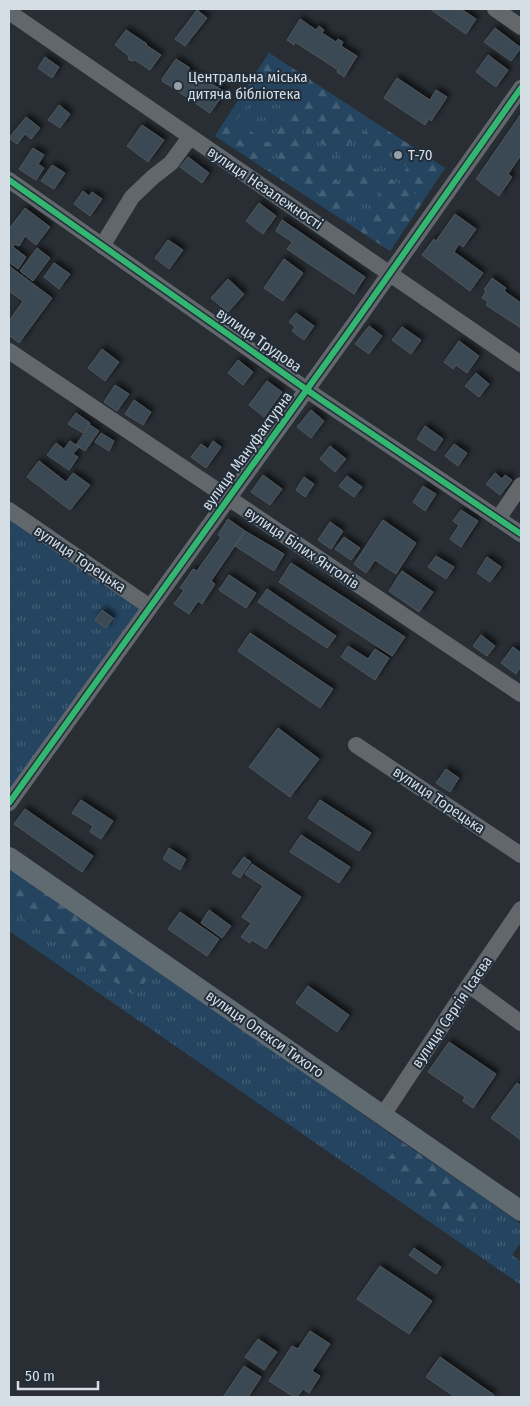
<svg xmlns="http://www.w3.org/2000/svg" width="530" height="1406" font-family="'Fira Sans Condensed',sans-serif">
  <defs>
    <pattern id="grass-tufts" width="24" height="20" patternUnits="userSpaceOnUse" patternTransform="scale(1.25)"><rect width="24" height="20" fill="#24445f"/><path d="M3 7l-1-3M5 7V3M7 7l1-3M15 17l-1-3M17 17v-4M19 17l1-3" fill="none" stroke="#435f76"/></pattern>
    <pattern id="forest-firs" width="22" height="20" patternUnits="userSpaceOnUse" patternTransform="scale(1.25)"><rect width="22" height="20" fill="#24445f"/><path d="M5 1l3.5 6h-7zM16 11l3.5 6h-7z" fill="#435f76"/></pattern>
    <filter id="shadow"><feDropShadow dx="3.5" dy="-3.5" stdDeviation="2.5" flood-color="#0009"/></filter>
  </defs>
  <rect width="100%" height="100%" fill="#282e34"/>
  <path fill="url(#grass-tufts)" d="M269 53 445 168 390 251 215 136Z
    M9 515 141 610 9 794Z
    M9 908 135 996 155 968 402 1142 382 1167 467 1227 486 1199 521 1224V1242L512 1255 521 1261V1285L9 931Z"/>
  <path fill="url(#forest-firs)" fill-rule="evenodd" d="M269 53 368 118 340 156 298 127 299 125 293 120 291 123 289 121 286 126 291 130 264 168 215 136ZM269 73 301 95 268 143 236 121Z
    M373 121 445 168 428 193 402 176 407 167 398 161 404 152 399 149 393 158 385 153 379 162 373 157 376 153 374 151 371 155 355 145Z
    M295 132 332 158 271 165Z
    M359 158 380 172 368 189 337 169 344 160Z
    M336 161 309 198 268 171 269 169Z
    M331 177 362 197 345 221 314 201Z
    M391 179 424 200 390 251 356 228Z
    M9 868 155 968 135 996 9 908Z
    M402 1142 486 1199 467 1227 381 1167Z"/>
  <path fill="#3a4854" stroke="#51575b" filter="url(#shadow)" d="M430 9H461L476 19 466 34Z
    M197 10 207 18 185 46 175 39Z
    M300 19 316 30 319 26 324 30 322 33 336 42 338 39 343 42 341 46 357 56 344 77 337 72 338 70 295 42 294 45 287 40Z
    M495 28 521 48 511 61 484 42Z
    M126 30 147 44 146 45 161 55 150 70 135 60 133 61 129 60 128 55 115 45Z
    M488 55 508 70 496 87 476 72Z
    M45 57 59 67 52 78 38 68Z
    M176 59 190 68 188 70 211 85 212 84 225 92 210 113 167 84 163 82 162 79Z
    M397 78 430 100 436 90 447 97 431 121 429 119 425 125 384 98Z
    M59 105 70 114 60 128 48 120Z
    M521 114V155L508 174 512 177 499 196 476 179Z
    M26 117 40 128 31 139 25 134 17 144 9 138Z
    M142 125 164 140 148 162 127 146Z
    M33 148 44 155 38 164 44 168 36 180 19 169Z
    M188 157 209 173 202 183 180 167Z
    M52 165 65 173 54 189 41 181Z
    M83 191 89 196 92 192 102 199 90 216 74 204Z
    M259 203 276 216 263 234 246 221Z
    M25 208 50 227 36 245 25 236 19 246 14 244 13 247 26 257 18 269 9 262V229Z
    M455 214 476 229 463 247 459 244 454 252 483 273 470 291 422 255 434 239 436 241Z
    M282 220 365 277 354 294 287 249 292 242 276 231Z
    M168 240 183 250 169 269 155 258Z
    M37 248 50 258 33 281 20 271Z
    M284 259 303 273 283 301 264 288Z
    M54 263 70 274 59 289 44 277Z
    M9 266 52 298 19 343 9 335V321L23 301 9 291Z
    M492 278 506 288 504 291 521 303V328L486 305 488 302 482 298 486 291 484 290Z
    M228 279 244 294 228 312 211 298Z
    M296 313 314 326 304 340 292 331 295 327 289 322Z
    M369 326 382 336 369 354 355 344Z
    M402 327 421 340 411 354 392 340Z
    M459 341 479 356 467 373 456 365 453 369 444 362Z
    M102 349 119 362 105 381 88 368Z
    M238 360 253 372 243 385 228 373Z
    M476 373 489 384 479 397 465 386Z
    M267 381 282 392 264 417 249 405Z
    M115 385 129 394 117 411 104 402Z
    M134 400 151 412 143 425 125 414Z
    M311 410 324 421 311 438 297 427Z
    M76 413 90 423 83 433 68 424Z
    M90 425 99 431 85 451 76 445Z
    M425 426 443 439 435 451 417 439Z
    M101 433 114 441 109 451 95 442Z
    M70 441 79 447 73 454 78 457 69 470 47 455 56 443 64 449Z
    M213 441 221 447 206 468 191 457 201 444 208 449Z
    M454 444 467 453 458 466 445 456Z
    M330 446 346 459 335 472 320 459Z
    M39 461 66 482 73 473 90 485 70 510 27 477Z
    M495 473 502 479 505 475 512 480 500 495 486 484Z
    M263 475 282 489 270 505 251 492Z
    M347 476 362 487 354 497 339 486Z
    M304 477 314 484 305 497 296 490Z
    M423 486 436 494 425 511 413 502Z
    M461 510 478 521 461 547 450 539 459 525 453 521Z
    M228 519 245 531 211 581 215 584 202 604 198 601 189 614 174 604 184 590 180 588 193 569 197 571 221 537 218 535Z
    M383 520 416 543 396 574 375 560 366 573 354 564Z
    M330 522 343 531 331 549 318 540Z
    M245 531 284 554 274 571 235 546Z
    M344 537 360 548 351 560 335 549Z
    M436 556 454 567 446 579 428 567Z
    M487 557 501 567 490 582 477 573Z
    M291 563 405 637 392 656 279 582Z
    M402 571 433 592 419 612 389 591Z
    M229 575 256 593 246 608 219 590Z
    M267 589 336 636 327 648 258 602Z
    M102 610 113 618 106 628 95 620Z
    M250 633 333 689 320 708 238 651Z
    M481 635 495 646 487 656 473 646Z
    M348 646 368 659 375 649 389 658 375 680 341 657Z
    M513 647 521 653V666L516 674 501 663Z
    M278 728 319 759 290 797 249 767Z
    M446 769 459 778 450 792 436 783Z
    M81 800 113 821 101 839 90 832 93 826 72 813Z
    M320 800 371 833 359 851 308 818Z
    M25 809 93 856 82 872 14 824Z
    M301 835 350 867 339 883 290 852Z
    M169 848 186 859 180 870 163 859Z
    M244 857 251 862 240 878 232 873Z
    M252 864 301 897 266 949 252 940 250 943 241 937 251 923 242 917 263 886 245 874Z
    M209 910 231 926 222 938 201 923Z
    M180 912 219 939 207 956 168 929Z
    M308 986 349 1015 337 1032 296 1003Z
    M449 1042 496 1074 473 1108 463 1101 465 1097 428 1072Z
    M517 1083 521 1086V1140L491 1118Z
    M414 1248 441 1267 436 1274 409 1255Z
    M380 1266 432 1301 409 1334 357 1299Z
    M310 1331 330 1344 312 1371 320 1376 309 1393 303 1389 297 1397H294L269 1381 292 1346 298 1349Z
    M258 1339 277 1352 264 1370 245 1357Z
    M440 1357 494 1395 492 1397H455L426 1377Z
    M244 1366 261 1377 248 1397H223Z"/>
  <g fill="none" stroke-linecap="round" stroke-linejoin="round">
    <path stroke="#62676c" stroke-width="16" d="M495 9 521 27
      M9 12 521 364
      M9 180 320 399 521 534
      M102 246 132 197 153 177 171 163 190 137
      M9 351 521 694
      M9 510 150 607
      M498 519 521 485
      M356 745 521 855
      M9 803 352 327 521 88
      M469 985 521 1023
      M383 1115 465 991 521 909"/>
    <path stroke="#606a71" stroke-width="20" d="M9 857 521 1211"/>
    <defs>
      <path id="cycleway" d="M9 180 320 399 521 534
        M9 803 352 327 521 88"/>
    </defs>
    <use href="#cycleway" stroke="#222e3a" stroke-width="9"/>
    <use href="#cycleway" stroke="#33b770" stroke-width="6"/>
  </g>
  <g fill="#98a0a7" stroke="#222e3a" stroke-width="2">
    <circle cx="178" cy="86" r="5"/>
    <circle cx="398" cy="155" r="5"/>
  </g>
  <g text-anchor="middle" stroke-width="4" stroke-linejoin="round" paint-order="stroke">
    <g font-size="15" fill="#d5dde5" stroke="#222e3a" text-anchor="start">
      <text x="188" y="82">Центральна міська<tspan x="188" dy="17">дитяча бібліотека</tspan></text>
      <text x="408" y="160">Т-70</text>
    </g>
    <g font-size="15" fill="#d5dde5" stroke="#222e3a">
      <text transform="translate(265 188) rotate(34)" y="5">вулиця Незалежності</text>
      <text transform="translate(259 340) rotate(35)" y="5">вулиця Трудова</text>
      <text transform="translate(247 451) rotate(-54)" y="5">вулиця Мануфактурна</text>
      <text transform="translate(302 548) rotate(34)" y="5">вулиця Білих Янголів</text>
      <text transform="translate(80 559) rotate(34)" y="5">вулиця Торецька</text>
      <text transform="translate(439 800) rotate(34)" y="5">вулиця Торецька</text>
      <text transform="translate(452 1012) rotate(-56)" y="5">вулиця Сергія Ісаєва</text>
      <text transform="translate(265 1034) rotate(35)" y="5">вулиця Олекси Тихого</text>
    </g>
  </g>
  <rect width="530" height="1406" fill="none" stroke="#d5dde5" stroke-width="20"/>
  <path d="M18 1381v8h80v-8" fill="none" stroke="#d5dde5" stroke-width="2.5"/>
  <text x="25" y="1381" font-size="15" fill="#d5dde5" stroke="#222e3a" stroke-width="4" paint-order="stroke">50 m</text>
</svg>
